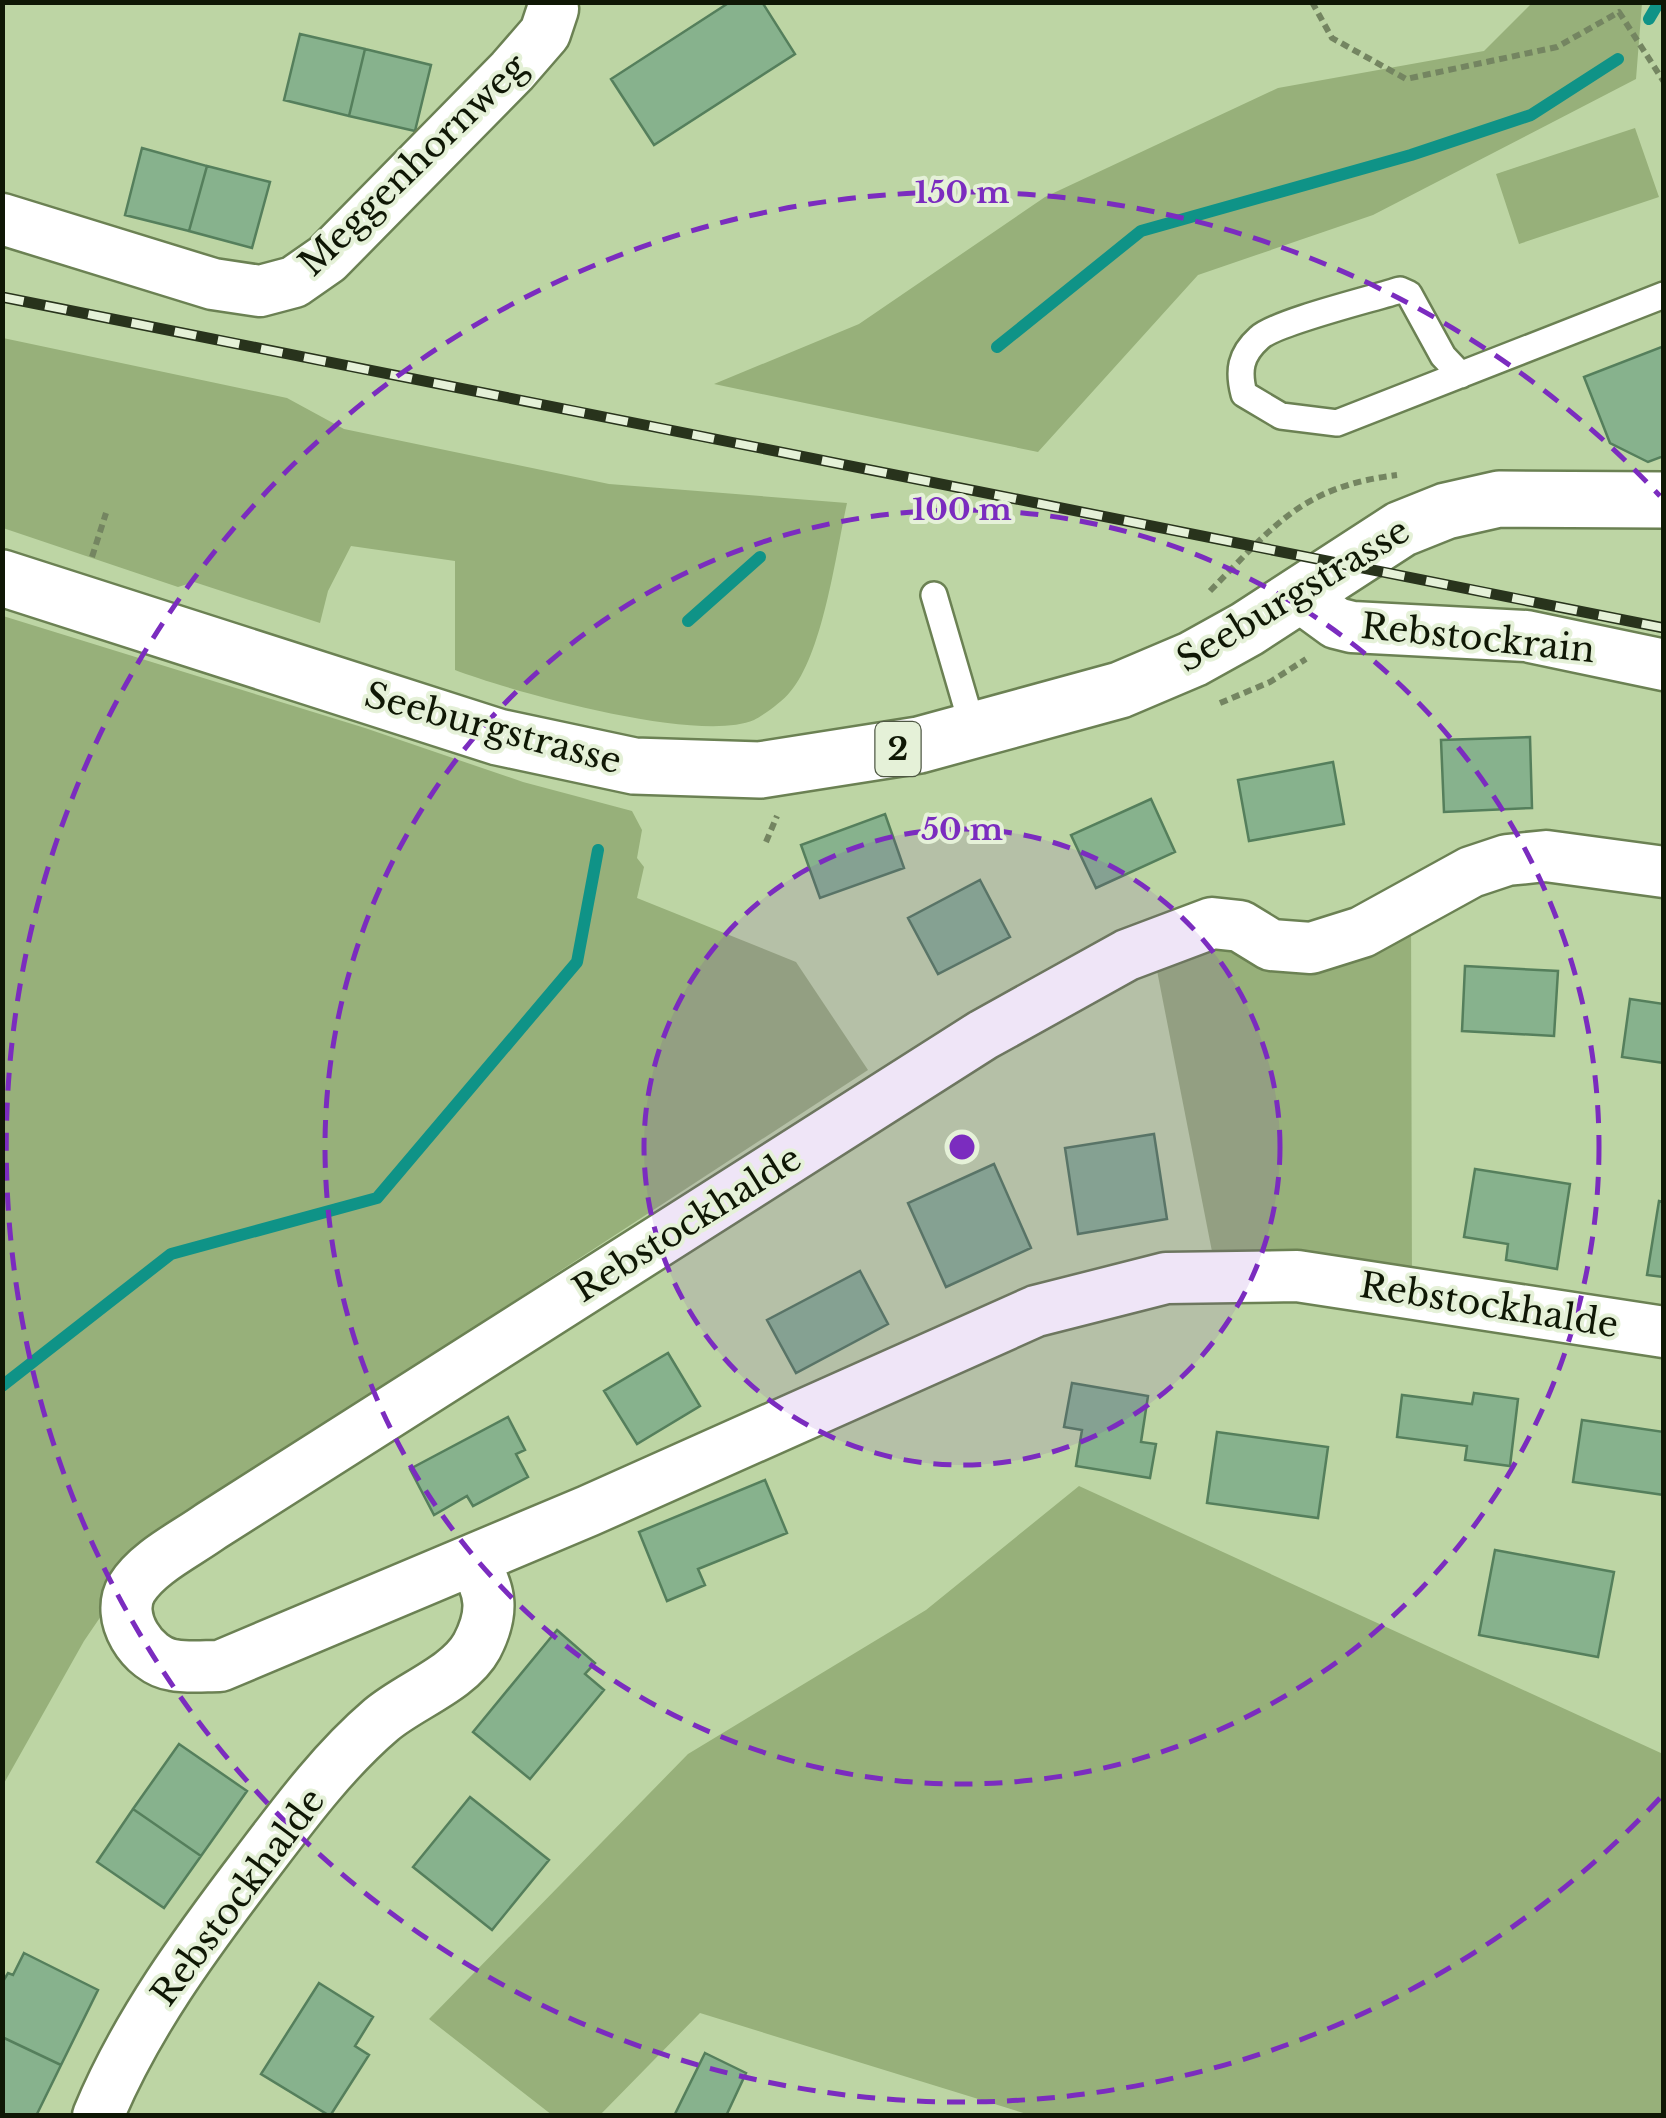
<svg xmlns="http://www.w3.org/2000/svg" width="1666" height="2118" font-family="'Libre Baskerville',serif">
  <rect width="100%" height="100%" fill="#bdd5a4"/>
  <path fill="#97b07a" d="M1532 3H1642L1636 79 1373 215 1198 275 1038 452 714 384 859 324 1045 197 1278 88 1484 51Z
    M1635 128 1659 197 1519 244 1496 174Z
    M3 338 287 398 344 429 609 484 847 503C836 553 823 654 790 692 783 701 764 715 754 720 699 744 513 692 455 670V561L351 546 328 591 320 623 194 582 178 587 3 528Z
    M3 616 365 728 523 782 632 811 642 830 637 858 644 867 637 898 796 962 868 1070 157 1534 84 1641 3 1785Z
    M1411 908 1412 1293 1217 1277 1152 945H1271Z
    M1079 1486 1663 1754V2115H1030L700 2013 600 2115H552L429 2019 688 1754 926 1610Z"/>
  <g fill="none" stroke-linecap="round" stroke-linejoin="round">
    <path stroke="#0f9387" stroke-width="12" d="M1649 19 1659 2
      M997 347 1141 231 1411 155 1531 115 1618 59
      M688 621 760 557
      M2 1386 171 1254 377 1198 577 962 598 850"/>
  </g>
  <path fill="#87b28d" stroke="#557f5c" stroke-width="2.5" d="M730 2H762L795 54 654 145 611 79Z
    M300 34 365 49 349 116 284 100Z
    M365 49 431 65 415 131 349 116Z
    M142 148 207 166 189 231 125 215Z
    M207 166 270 182 252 248 189 231Z
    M1664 346V456L1648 462 1610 443 1584 377Z
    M1530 737 1532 808 1444 812 1441 740Z
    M1333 762 1344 824 1249 841 1238 780Z
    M1151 799 1175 852 1096 888 1071 835Z
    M885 814 904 868 820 898 801 845Z
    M980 880 1010 937 938 974 908 918Z
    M1465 966 1558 971 1554 1036 1462 1031Z
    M1630 999 1664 1004V1063L1622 1057Z
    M1154 1134 1167 1219 1078 1234 1065 1148Z
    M994 1164 1031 1248 946 1287 908 1203Z
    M1475 1169 1570 1184 1557 1269 1506 1260 1508 1244 1464 1237Z
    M1659 1201 1664 1202V1277L1647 1275Z
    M860 1271 888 1324 796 1373 767 1320Z
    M668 1353 700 1406 637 1444 604 1391Z
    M1072 1383 1148 1396 1141 1442 1156 1444 1150 1478 1076 1466 1082 1430 1064 1427Z
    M1474 1393 1518 1399 1510 1466 1465 1460 1467 1446 1397 1437 1402 1395 1472 1404Z
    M508 1417 525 1450 516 1454 528 1477 473 1506 467 1496 434 1515 410 1469Z
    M1582 1420 1664 1432V1495L1573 1482Z
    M1217 1432 1328 1447 1318 1518 1207 1503Z
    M765 1480 787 1533 698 1569 705 1585 667 1601 639 1532Z
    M1495 1550 1614 1572 1598 1657 1479 1635Z
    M557 1630 595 1663 585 1674 604 1690 530 1779 473 1732Z
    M179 1744 247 1791 201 1856 133 1809Z
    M470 1797 549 1860 492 1930 413 1867Z
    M133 1809 201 1856 164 1908 97 1862Z
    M24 1953 98 1990 61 2065 2 2037V1983L8 1973 13 1975Z
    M319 1983 373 2017 355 2046 369 2055 330 2116 261 2074Z
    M2 2037 61 2065 36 2116H2Z
    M705 2053 746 2073 726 2116H674Z"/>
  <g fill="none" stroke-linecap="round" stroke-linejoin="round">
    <defs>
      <path id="lane" d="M1461 375 1443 356 1409 294 1400 290C1372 299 1276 322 1259 338 1240 355 1238 371 1244 394L1281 416 1337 423 1664 295
        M934 595 974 732"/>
      <path id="street" d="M2 219 213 284 260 291 294 282 327 259 512 71 545 33 553 9
        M1299 596 1336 623 1352 627 1526 636 1664 665
        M1664 872 1546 856 1507 860 1471 872 1362 932 1311 948 1271 945 1240 926 1212 923 1127 955 983 1035 211 1526C186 1544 148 1562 132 1588 114 1617 143 1661 173 1665 188 1668 205 1666 220 1666L588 1511 1036 1311 1166 1278 1297 1276 1664 1332
        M98 2116C136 2024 196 1943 256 1864 294 1814 333 1761 381 1720 409 1696 459 1679 477 1646 494 1613 492 1591 472 1561"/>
      <path id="primary" d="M2 578 498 737 634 766 760 770 919 745 1120 690 1193 659 1247 629 1401 529 1446 511 1499 499 1664 500"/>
    </defs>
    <use href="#lane" stroke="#6b8153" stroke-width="30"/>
    <use href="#street" stroke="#6b8153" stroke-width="55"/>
    <use href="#primary" stroke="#6b8153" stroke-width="60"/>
    <path stroke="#748561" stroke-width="6" stroke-dasharray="8 5" stroke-linecap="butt" d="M1312 2 1332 38 1406 79 1557 47 1619 12 1664 82
      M92 557 106 513
      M1210 591C1275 525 1301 487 1397 475
      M1220 703 1270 682 1306 659
      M766 842 777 816"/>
    <use href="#lane" stroke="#fff" stroke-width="25"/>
    <use href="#street" stroke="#fff" stroke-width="50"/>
    <use href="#primary" stroke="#fff" stroke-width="55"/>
    <defs>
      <path id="rail" d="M2 297 1664 628"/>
    </defs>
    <use href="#rail" stroke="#28331c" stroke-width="11"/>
    <use href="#rail" stroke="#e5f1d8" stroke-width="8" stroke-dasharray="22" stroke-linecap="butt"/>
  </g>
  <circle cx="962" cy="1147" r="318" fill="#7b2cbf" fill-opacity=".12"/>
  <g fill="none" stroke="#7b2cbf" stroke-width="5" stroke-dasharray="18 12">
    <circle cx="962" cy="1147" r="318"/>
    <circle cx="962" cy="1147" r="637"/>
    <path d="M1660 1798A955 955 0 1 1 1660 496"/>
  </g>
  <g text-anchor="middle" stroke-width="8" stroke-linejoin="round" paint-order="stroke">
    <rect fill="#e5f1d8" stroke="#4f5844" stroke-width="2.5" x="875.5" y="722" width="45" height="54" rx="8"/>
    <g font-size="32" font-weight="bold" fill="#0f1705">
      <text x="898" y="760">2</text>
    </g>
    <g font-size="35" fill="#0f1705" stroke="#e5f1d8">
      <text transform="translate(413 165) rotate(-44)" y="12">Meggenhornweg</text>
      <text transform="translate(1293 595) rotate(-31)" y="12">Seeburgstrasse</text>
      <text transform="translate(1478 638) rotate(6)" y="12">Rebstockrain</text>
      <text transform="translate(493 728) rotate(15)" y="12">Seeburgstrasse</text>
      <text transform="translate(687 1224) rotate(-32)" y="12">Rebstockhalde</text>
      <text transform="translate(1489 1305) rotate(9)" y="12">Rebstockhalde</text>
      <text transform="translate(238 1897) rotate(-53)" y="12">Rebstockhalde</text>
    </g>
  </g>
  <circle cx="962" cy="1147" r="15" fill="#7b2cbf" stroke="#e5f1d8" stroke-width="5"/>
  <g font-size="30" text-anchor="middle" font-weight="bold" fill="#7b2cbf" stroke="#e5f1d8" stroke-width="8" stroke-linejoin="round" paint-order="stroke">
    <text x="962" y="203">150 m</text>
    <text x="962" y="520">100 m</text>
    <text x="962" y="840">50 m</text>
  </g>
  <rect width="1666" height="2118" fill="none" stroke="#0f1705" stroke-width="10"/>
</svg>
